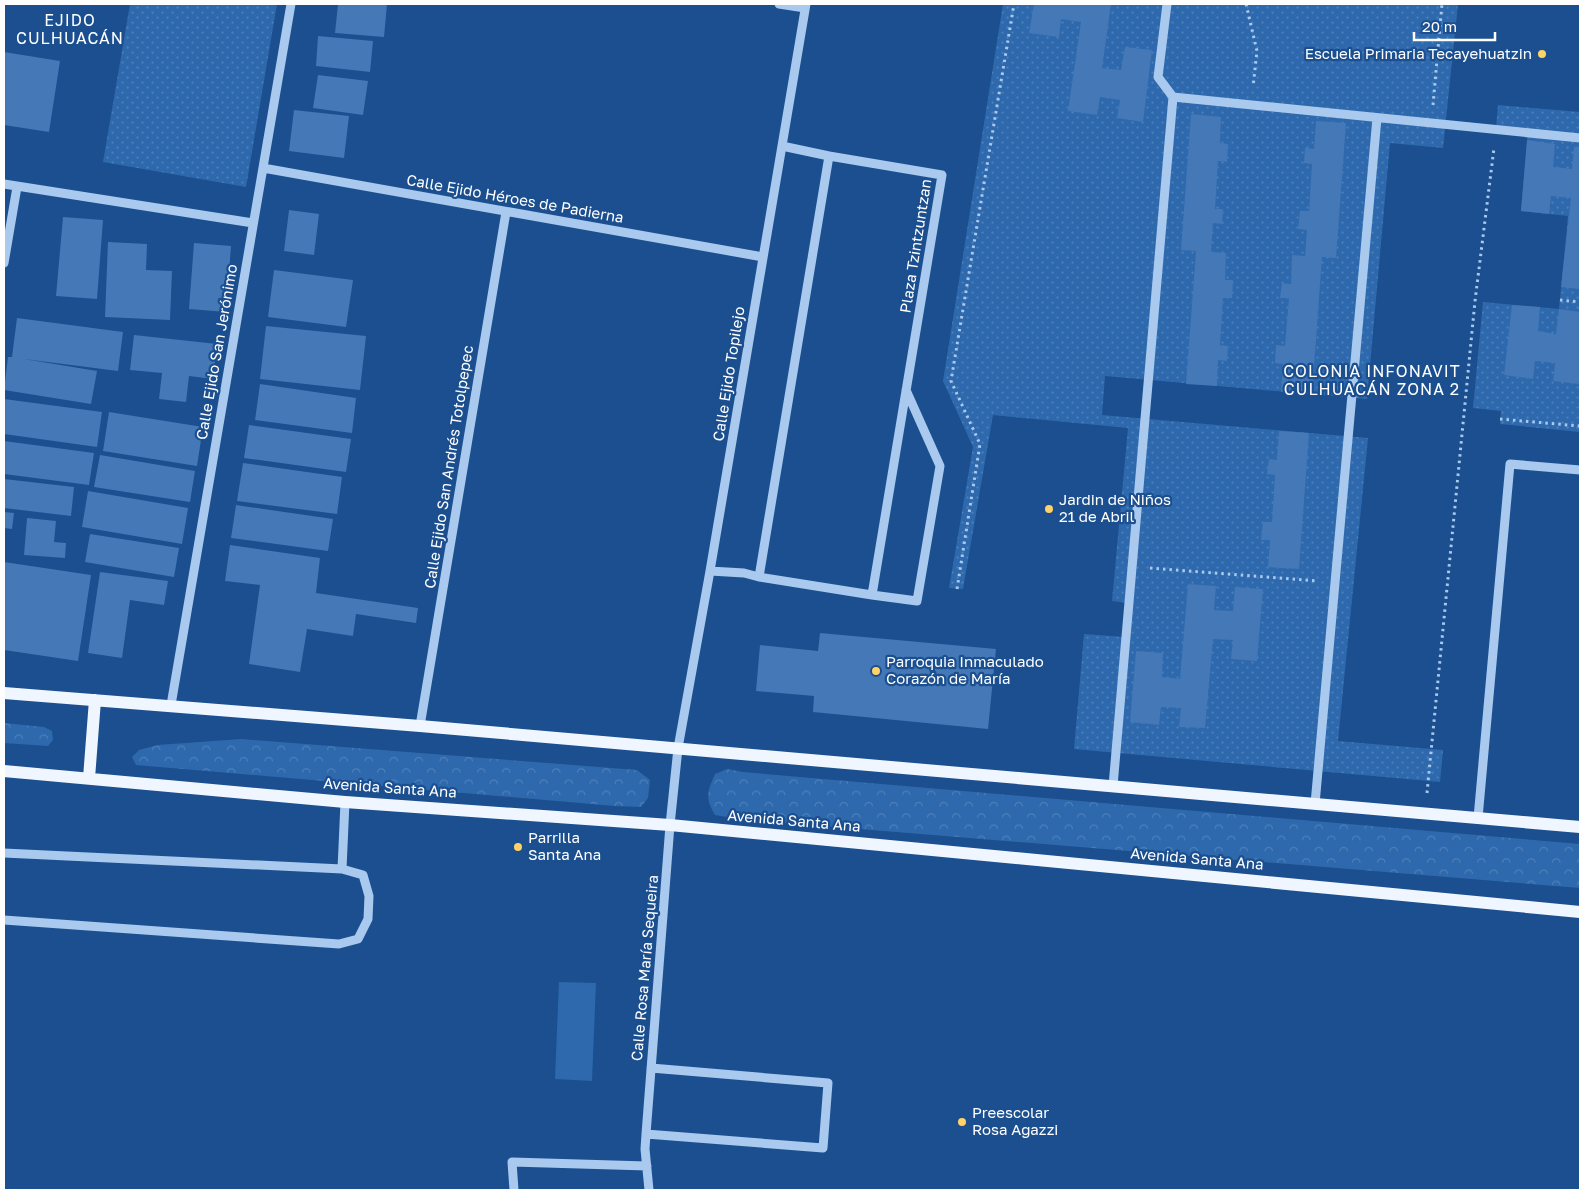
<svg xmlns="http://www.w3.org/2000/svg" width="1584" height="1194" font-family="'Golos Text',sans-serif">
  <defs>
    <pattern id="grass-dots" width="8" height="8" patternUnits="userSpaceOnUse" patternTransform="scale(1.25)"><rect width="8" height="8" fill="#2e69ad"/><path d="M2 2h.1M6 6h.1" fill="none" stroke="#4d80b9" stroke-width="1.8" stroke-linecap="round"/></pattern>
    <pattern id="forest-crowns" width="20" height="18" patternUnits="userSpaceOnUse" patternTransform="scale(1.25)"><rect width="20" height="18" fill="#2e69ad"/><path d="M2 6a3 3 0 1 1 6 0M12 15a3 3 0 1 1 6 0" fill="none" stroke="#4d80b9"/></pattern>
  </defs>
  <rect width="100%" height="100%" fill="#1b4f8f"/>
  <path fill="url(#grass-dots)" d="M130 4H277L246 187 103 162Z
    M1003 4H1458L1443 148 1390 143 1367 399 1105 376 1102 415 1368 438 1338 741 1443 750 1440 782 1074 749 1084 634 1125 637 1128 603 1112 601 1128 428 993 415 963 589 949 588 973 447 943 381Z
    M1498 105 1580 112V432L1500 424 1501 411 1473 408 1483 302 1559 309 1568 216 1521 211 1528 133 1496 129Z"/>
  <path fill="url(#forest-crowns)" d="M4 723 44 727 52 731 53 740 48 746 4 743Z
    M241 739 637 770 650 780 648 798 641 807 615 806 136 765 132 757 139 750 158 745Z
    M727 769 743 772 1580 844V888L739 819 715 815C705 798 707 792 715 774Z"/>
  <path fill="#2e69ad" d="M559 982 596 983 592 1081 555 1079Z"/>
  <path fill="#4478b7" d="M338 4H387L384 37 335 33Z
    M1034 4H1111L1102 68 1121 70 1125 47 1152 50 1143 122 1117 118 1120 100 1100 97 1097 115 1068 111 1081 22 1061 19 1059 37 1029 33Z
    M318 36 373 41 370 72 316 66Z
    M4 52 60 61 49 132 4 125Z
    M318 75 368 81 363 115 313 108Z
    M294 110 349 116 344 158 289 151Z
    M1191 114 1221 117 1220 143 1228 144 1227 162 1218 161 1215 209H1223L1222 224 1213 223 1211 252 1226 253 1225 280H1233L1232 298H1223L1220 345 1228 346 1227 361 1218 360 1217 386 1186 384 1196 251 1181 250Z
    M1316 121 1346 123 1336 258 1322 257 1312 394 1281 392 1283 364 1275 363 1276 345 1285 346 1289 298H1280L1282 283 1291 284 1292 255 1305 256 1307 230 1298 229 1300 211H1309L1312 164 1304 163 1305 148 1314 149Z
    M1527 140 1555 144 1553 167 1572 169 1574 147H1580V289L1561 287 1571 198 1551 196 1549 214 1521 211Z
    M289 210 319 214 314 255 284 251Z
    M63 217 103 220 97 299 56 296Z
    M108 242 147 244 146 270 172 271 170 320 105 317Z
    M194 243 231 246 226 312 189 309Z
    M274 270 353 280 346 327 268 317Z
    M1512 305 1540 307 1538 331 1556 334 1559 309 1580 312 1579 384 1553 381 1555 363 1535 361 1533 379 1504 375Z
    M17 318 123 332 118 371 24 359 97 371 91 404 4 390 8 357H12Z
    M266 326 366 336 360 390 260 379Z
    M134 335 217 344 213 379 189 376 186 402 159 399 162 373 130 370Z
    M260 384 356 398 352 433 255 420Z
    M4 399 102 412 97 447 4 434Z
    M109 412 203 427 197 466 103 451Z
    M249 425 351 439 346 472 244 458Z
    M1279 431 1309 433 1299 569 1268 567 1270 540H1261L1263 522H1272L1275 475 1267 474 1269 459 1277 460Z
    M4 441 94 453 89 485 4 474Z
    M100 455 195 471 190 502 94 487Z
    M243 463 342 477 337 514 237 501Z
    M4 479 74 487 71 516 4 508Z
    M88 491 188 508 182 544 82 527Z
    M236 505 333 519 328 551 231 538Z
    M4 512 14 513 12 529 4 528Z
    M27 518 56 521 54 542 66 543 65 558 24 555Z
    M90 534 179 548 174 577 85 562Z
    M230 545 320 558 316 593 418 608 416 623 356 614 353 636 307 629 300 672 249 664 260 585 225 581Z
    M4 562 91 575 78 661 4 650Z
    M100 572 168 581 164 605 130 600 122 658 88 653Z
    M1188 584 1216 586 1214 610 1233 611 1235 587 1263 589 1257 661 1231 659 1233 640 1213 639 1205 728 1179 727 1181 708 1161 707 1159 725 1130 722 1136 651 1163 653 1162 677 1180 679Z
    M820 633 996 649 988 729 813 712 814 696 756 691 760 645 818 651Z"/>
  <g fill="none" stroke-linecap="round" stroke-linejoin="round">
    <path stroke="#a9c9ee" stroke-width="3" stroke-dasharray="2.5 4" stroke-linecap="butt" d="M1246 4 1257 51 1253 87
      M1433 105 1442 4
      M1560 300 1580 302
      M1500 419 1580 426
      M1150 568 1318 581
      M957 589 980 444 951 381 1014 4
      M1427 793 1475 301 1494 148"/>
    <path stroke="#a9c9ee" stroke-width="9" d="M779 4 805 8
      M1173 97 1580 138
      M782 146 829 156
      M263 168 763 257
      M4 184 253 223
      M4 263 17 187
      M710 571 744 573 759 577 872 595 942 175 829 156 759 577
      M872 595 917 601 940 466 906 390
      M171 705 291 4
      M420 726 506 212
      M1113 786 1173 97 1158 77 1167 4
      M1315 804 1377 118
      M1478 818 1510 464 1580 470
      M4 853 342 869 363 875 369 896 368 919 358 939 339 944 4 920
      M342 869 345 802
      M646 1134 823 1148 828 1083 651 1068
      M514 1190 512 1162 647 1166
      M649 1190 645 1149 646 1134 670 825 678 748 710 571 806 4"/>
    <path stroke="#f0f6ff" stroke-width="12" d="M4 693 420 726 1580 827
      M4 771 345 802 670 825 1580 912
      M89 778 95 700"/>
  </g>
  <g fill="#ffd166" stroke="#1b4f8f" stroke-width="2">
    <circle cx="1542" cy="54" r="5"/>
    <circle cx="1049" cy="509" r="5"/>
    <circle cx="876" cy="671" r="5"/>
    <circle cx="518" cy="847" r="5"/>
    <circle cx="962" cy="1122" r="5"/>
  </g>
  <g text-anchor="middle" stroke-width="4.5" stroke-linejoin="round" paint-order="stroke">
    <g font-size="15" fill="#fff" stroke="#1b4f8f" text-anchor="start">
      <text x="1532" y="59" text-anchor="end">Escuela Primaria Tecayehuatzin</text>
      <text x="1059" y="505">Jardin de Niños<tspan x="1059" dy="17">21 de Abril</tspan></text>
      <text x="886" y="667">Parroquia Inmaculado<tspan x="886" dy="17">Corazón de María</tspan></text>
      <text x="528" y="843">Parrilla<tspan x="528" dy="17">Santa Ana</tspan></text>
      <text x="972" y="1118">Preescolar<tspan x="972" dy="17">Rosa Agazzi</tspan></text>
    </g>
    <g font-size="15" fill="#fff" stroke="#1b4f8f">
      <text transform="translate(515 199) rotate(10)" y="5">Calle Ejido Héroes de Padierna</text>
      <text transform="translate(916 246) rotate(-81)" y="5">Plaza Tzintzuntzan</text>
      <text transform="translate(217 352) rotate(-80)" y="5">Calle Ejido San Jerónimo</text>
      <text transform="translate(729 374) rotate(-81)" y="5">Calle Ejido Topilejo</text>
      <text transform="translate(449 467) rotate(-81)" y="5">Calle Ejido San Andrés Totolpepec</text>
      <text transform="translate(390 788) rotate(4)" y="5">Avenida Santa Ana</text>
      <text transform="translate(794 821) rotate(5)" y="5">Avenida Santa Ana</text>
      <text transform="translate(1197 859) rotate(5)" y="5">Avenida Santa Ana</text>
      <text transform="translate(645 968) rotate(-85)" y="5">Calle Rosa María Sequeira</text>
    </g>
    <g font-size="16" letter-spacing="1" fill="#fff" stroke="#1b4f8f">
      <text x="70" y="26">EJIDO<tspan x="70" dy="18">CULHUACÁN</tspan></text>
      <text x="1372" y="377">COLONIA INFONAVIT<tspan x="1372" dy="18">CULHUACÁN ZONA 2</tspan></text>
    </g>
  </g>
  <rect width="1584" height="1194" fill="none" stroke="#ffffff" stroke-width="10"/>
  <path d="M1414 32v8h81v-8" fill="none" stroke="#ffffff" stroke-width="2.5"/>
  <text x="1422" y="32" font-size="15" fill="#ffffff" stroke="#1b4f8f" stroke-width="4" paint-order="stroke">20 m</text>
</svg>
